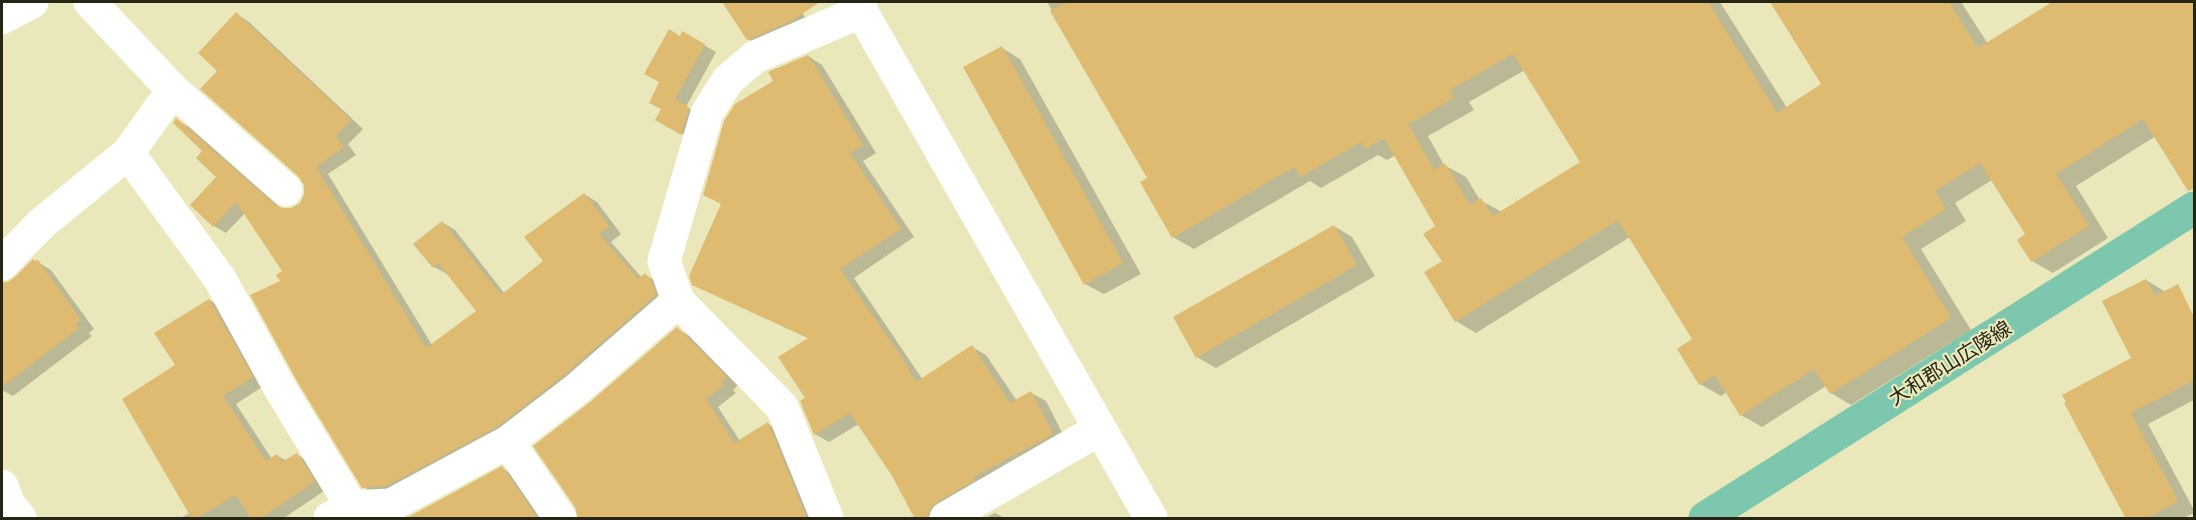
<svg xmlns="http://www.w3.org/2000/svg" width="2196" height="520" font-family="'IBM Plex Serif','Noto Sans JP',serif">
  <rect width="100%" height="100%" fill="#eae8bb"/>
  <path fill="#0003" fill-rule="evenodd" d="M723 2H795L810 25 762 47 748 39Z
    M1047 2H1720L1787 108 1823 85 1774 4 1778 2H1961L1988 44 2055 2H2194V182L2179 173 2156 136 2076 186 2108 238 2053 273 2032 261 2027 235 1992 180 1955 203 1966 221 1921 249 1971 330 1851 405 1831 393 1826 386 1762 427 1741 415 1727 392 1721 396 1700 384 1694 339 1630 237 1476 333 1456 321 1437 227 1396 155 1387 160 1378 155 1321 188 1310 181 1194 249 1173 237 1149 178ZM1525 70 1582 162 1502 212 1480 200 1466 177 1444 165 1428 136 1474 110 1469 102Z
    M237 14 249 22 363 129 348 144 356 155 328 174 432 345 478 312 448 273 447 274 434 267 442 222 455 230 505 294 545 262 584 194 597 202 621 234 611 242 642 278 645 275 658 282 668 303 511 433 377 494 363 487 282 282 284 272 245 213 226 233 214 226 218 177 204 151 177 120 189 127 283 210 293 209 302 203 306 193 305 183 219 71Z
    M683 33 716 52 686 107 701 115 693 140 657 120 662 109Z
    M1002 48 1020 59 1141 274 1104 294 1085 284Z
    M808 56 822 65 876 153 863 161 914 237 854 278 923 380 972 347 986 355 1017 401 1031 393 1046 401 1067 442 926 518 894 476 859 424 829 442 815 434 807 399 810 339 694 284 776 81Z
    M1334 226 1352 237 1375 276 1216 368 1197 357Z
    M38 262 51 270 94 329 89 333 92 336 13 396 2 390V285L16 279Z
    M2146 280 2184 303 2194 324V400L2148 424 2194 510V513L2184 518H2128L2066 404 2133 358Z
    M209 300 223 308 265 385 236 404 272 459 278 456 287 461 297 455 311 463 327 489 284 518H180L190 513 177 366Z
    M677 329 690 336 738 385 733 390 736 393 718 407 740 441 768 424 781 431 816 518H580L590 404Z
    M502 468 515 476 544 518H409Z
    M995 513 1005 518H985Z"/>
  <path fill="#debb71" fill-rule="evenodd" d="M722 2H820L791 21 747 40Z
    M1066 2H1708L1777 113 1821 84 1770 2H1949L1978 48 2052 2H2194V189L2188 191 2143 119 2056 174 2089 226 2031 262 2017 240 2025 234 1980 163 1935 191 1946 209 1902 237 1951 318 1830 394 1814 369 1740 416 1715 375 1699 385 1677 349 1692 339 1618 220 1455 322 1424 272 1442 261 1423 234 1435 226 1384 138 1365 149 1361 142 1300 177 1294 167 1172 238 1140 182 1147 178 1050 11ZM1513 54 1580 162 1493 216 1481 198 1470 205 1445 163 1434 170 1408 124 1454 98 1450 90Z
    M236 12 351 120 336 136 344 147 316 167 426 348 476 311 438 263 433 268 413 244 442 221 501 295 543 261 524 237 584 193 609 226 599 234 638 279 645 273 651 280 656 295 565 374 498 426 386 486 362 488 297 381 250 295 280 281 276 275 282 271 236 202 213 227 190 205 216 177 196 158 202 151 173 123 176 118 274 204 282 208H291L300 203 304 194V185L298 176 200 89 217 71 198 53Z
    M669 29 680 36 682 31 705 44 675 99 689 107 681 135 655 120 661 109 649 103 659 82 644 74Z
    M1002 46 1123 263 1084 285 963 67Z
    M808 55 863 145 850 153 901 229 840 269 900 355 916 382 972 345 1010 403 1031 391 1053 434 973 477 975 480 937 502 930 509 927 519H915L892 476 850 413 814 435 800 401 805 398 778 357 808 338 692 285 689 276 721 204 703 195 724 121 735 104 773 81 768 72Z
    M1334 225 1357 265 1196 358 1173 317Z
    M33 259 35 261 38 260 81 320 76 324 79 328 2 387V282H8L15 277Z
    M2146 279 2155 296 2178 284 2194 317V380L2131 413 2178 501 2146 519H2126L2064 403 2066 402 2062 395 2131 358 2102 301Z
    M209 299 253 377 223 396 266 461 277 454 282 462 297 453 315 481 260 519H251L236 495 195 519H192L122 399 175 365 154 333Z
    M677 327 727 377 721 382 723 386 706 399 734 443 768 422 807 519H578L575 507 533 446 589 403Z
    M502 466 538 519H405Z"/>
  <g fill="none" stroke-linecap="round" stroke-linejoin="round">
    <path stroke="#fff" stroke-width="33" d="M856 2 1151 518
      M2 18 32 2
      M173 90 286 190
      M128 153 220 279 281 390 352 507
      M2 264 41 224 128 153 173 90 90 2
      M678 301 782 407 827 518
      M508 442 560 518
      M2 486 9 505 20 518
      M330 518 352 507 391 505 508 442 577 389 678 301 664 261 707 113 728 80 755 57 862 11
      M946 518 1100 429"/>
    <path stroke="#7cc7ad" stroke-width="33" d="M1705 518 2194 208"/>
  </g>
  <g text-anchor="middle" stroke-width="4.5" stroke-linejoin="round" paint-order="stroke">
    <g font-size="20" fill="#262513" stroke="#eae8bb">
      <text transform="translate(1950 363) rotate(-32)" y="7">大和郡山広陵線</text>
    </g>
  </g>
  <rect width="2196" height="520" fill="none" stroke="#262513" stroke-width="6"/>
</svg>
